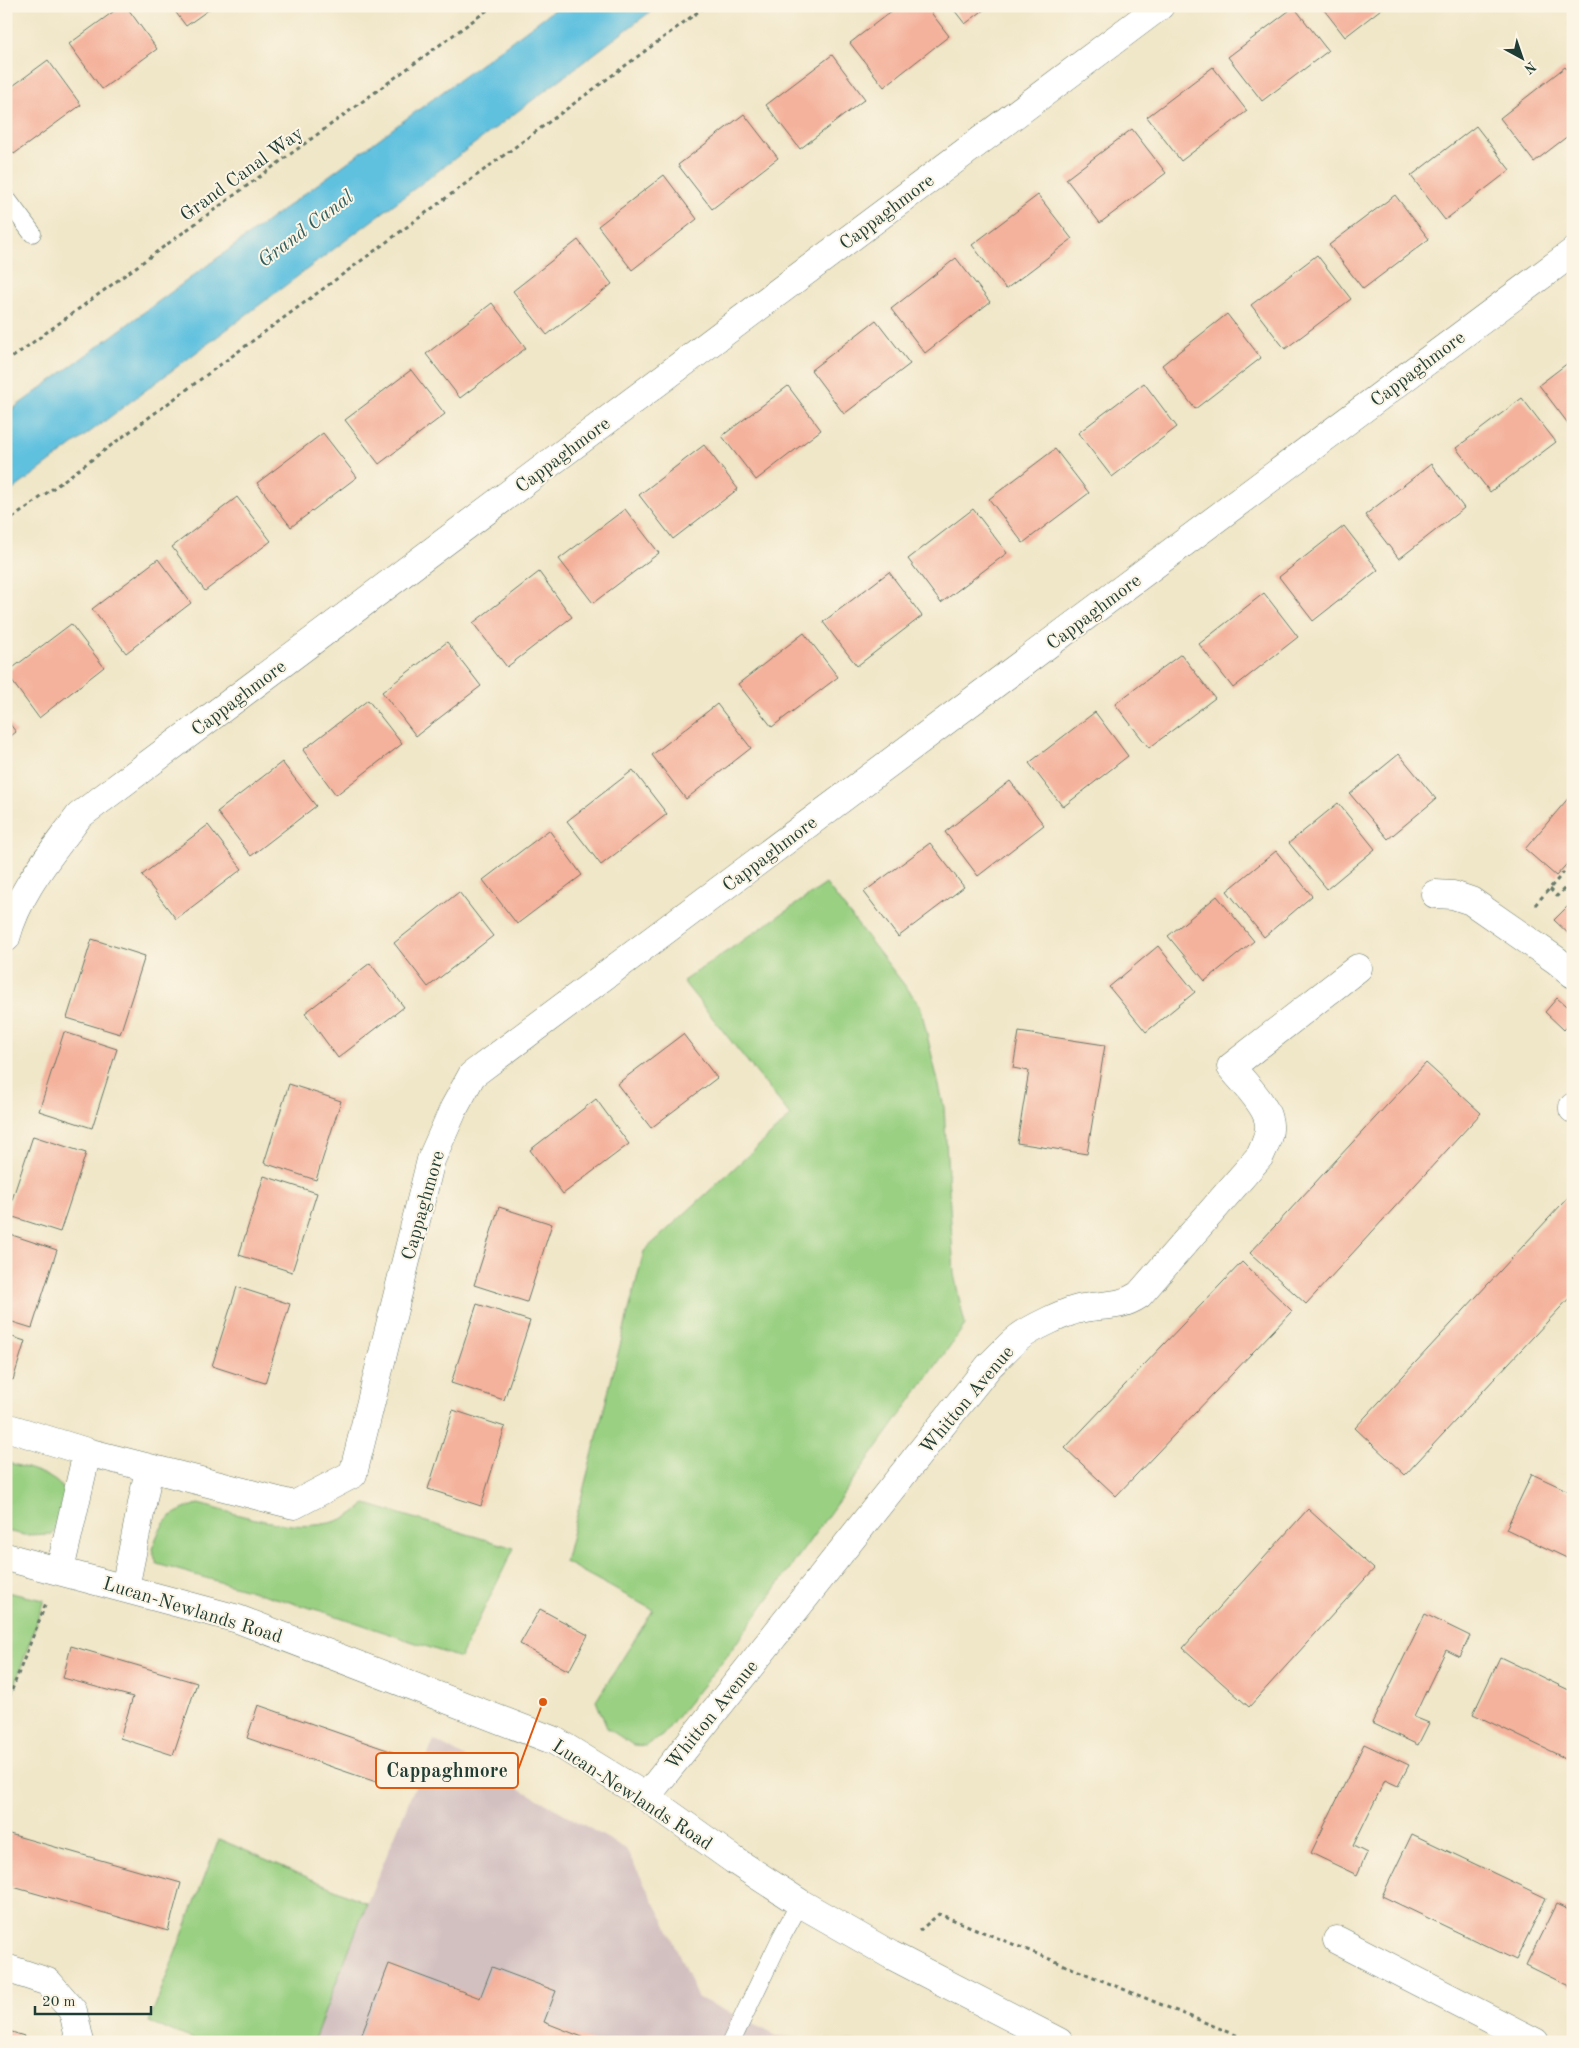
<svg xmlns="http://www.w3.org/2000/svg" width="1579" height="2048" font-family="'Old Standard TT',serif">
  <rect width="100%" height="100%" fill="#fcf5e5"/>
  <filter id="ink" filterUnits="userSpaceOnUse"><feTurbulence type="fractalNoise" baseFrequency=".02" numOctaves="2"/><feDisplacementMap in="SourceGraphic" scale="10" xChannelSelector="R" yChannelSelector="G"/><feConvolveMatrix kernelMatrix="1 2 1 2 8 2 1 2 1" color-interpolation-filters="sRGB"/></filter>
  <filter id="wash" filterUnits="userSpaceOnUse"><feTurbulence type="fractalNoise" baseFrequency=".0096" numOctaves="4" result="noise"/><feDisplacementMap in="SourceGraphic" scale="20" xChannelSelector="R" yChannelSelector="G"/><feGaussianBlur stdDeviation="1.12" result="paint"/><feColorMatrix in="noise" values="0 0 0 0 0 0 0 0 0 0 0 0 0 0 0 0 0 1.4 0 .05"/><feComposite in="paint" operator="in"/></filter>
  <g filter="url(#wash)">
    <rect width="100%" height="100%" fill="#f0e6c8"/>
    <path fill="#d2bfc0" d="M434 1740 626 1849 667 1926 697 1997 777 2036 864 2042H313L367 1903Z"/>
    <path fill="#9ad082" stroke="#5c865b" d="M826 884 920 1005 944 1107 954 1274 965 1325 729 1653 662 1736 645 1746 633 1745 607 1728 596 1701 653 1610 565 1562 644 1251 791 1116 683 981Z
      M6 1462C32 1470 82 1479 63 1518 60 1524 55 1529 51 1534L25 1535 6 1531Z
      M198 1504C244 1515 302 1538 347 1517 354 1514 360 1508 366 1504L514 1548 460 1658 328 1613 157 1564 152 1549C163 1519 168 1514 198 1504Z
      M6 1592 44 1600 6 1712Z
      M219 1839 367 1903 313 2042H201L149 2022Z"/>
    <path fill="#61c1df" stroke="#407f8a" d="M559 6H658L6 495V414Z"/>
    <g id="blocks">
      <path fill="#f4b29c" d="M121 6H126L157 49 102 89 69 44Z
        M171 6H214L186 26Z
        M898 6H926L949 36 884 87 850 43Z
        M951 6H989L965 24Z
        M1321 6H1385L1345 37Z
        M1294 7 1328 51 1262 101 1228 57Z
        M832 55 865 99 800 149 766 105Z
        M48 60 81 105 14 154 6 144V91Z
        M1213 67 1247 111 1181 161 1147 117Z
        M1565 67 1573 77V132L1534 162 1500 118Z
        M744 114 778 158 712 209 678 165Z
        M1476 126 1510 170 1445 220 1411 176Z
        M1132 129 1166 173 1100 223 1066 179Z
        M664 175 697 219 632 270 598 226Z
        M1038 195 1072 239 1006 289 972 245Z
        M1395 195 1429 239 1363 289 1329 245Z
        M578 240 612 284 547 335 513 291Z
        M1317 255 1351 299 1285 349 1251 305Z
        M956 258 990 302 925 353 891 309Z
        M492 303 526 348 460 398 426 354Z
        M1227 314 1261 358 1195 409 1162 365Z
        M876 320 910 364 844 414 811 370Z
        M1573 359V430L1539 385Z
        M411 370 445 414 379 464 345 420Z
        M1144 383 1177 427 1112 477 1078 433Z
        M788 386 821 430 756 480 722 436Z
        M1522 398 1556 442 1490 492 1456 448Z
        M323 433 357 477 291 527 257 483Z
        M704 445 738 489 673 539 639 495Z
        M1055 449 1089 493 1023 543 989 499Z
        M1431 464 1464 508 1399 559 1365 515Z
        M237 497 271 541 205 591 172 547Z
        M625 509 659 553 593 603 559 559Z
        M973 509 1007 553 941 603 908 559Z
        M1344 526 1378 570 1313 621 1279 577Z
        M158 559 191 603 126 653 92 609Z
        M539 572 572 617 507 667 473 623Z
        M889 572 922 616 857 666 823 622Z
        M1264 593 1298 637 1233 688 1199 644Z
        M71 624 104 667 39 718 6 673Z
        M804 633 838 677 772 727 738 684Z
        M447 642 481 686 416 736 382 692Z
        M1181 654 1215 698 1149 748 1115 704Z
        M368 700 402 744 336 795 303 750Z
        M717 704 751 748 686 799 652 755Z
        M1095 712 1128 756 1063 807 1029 763Z
        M6 719 16 732 6 740Z
        M1399 754 1436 799 1388 839 1350 794Z
        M282 762 316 806 251 856 217 812Z
        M633 770 667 814 601 865 567 821Z
        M1010 781 1044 825 978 876 945 832Z
        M1571 795 1573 857 1556 876 1525 849Z
        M1338 803 1375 849 1327 889 1289 843Z
        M208 825 242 869 176 919 142 875Z
        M549 830 582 875 517 924 483 880Z
        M930 843 964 887 898 937 864 892Z
        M1276 851 1312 896 1264 937 1227 891Z
        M459 892 493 936 428 987 394 943Z
        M1217 896 1254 941 1205 981 1168 936Z
        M1573 901V938L1554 920Z
        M92 939 145 956 120 1034 67 1018Z
        M1158 946 1195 992 1146 1032 1109 987Z
        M370 963 404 1007 338 1058 305 1013Z
        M1557 998 1573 1012V1020L1564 1030 1545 1012Z
        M64 1032 117 1049 92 1128 39 1111Z
        M1019 1032 1105 1045 1087 1154 1017 1143 1029 1071 1013 1068Z
        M683 1034 717 1078 651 1128 617 1084Z
        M1426 1063 1481 1113 1306 1304 1250 1253Z
        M289 1084 341 1101 316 1180 264 1163Z
        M596 1099 629 1144 563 1194 530 1150Z
        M33 1136 86 1153 60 1232 7 1215Z
        M264 1176 317 1193 292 1272 239 1255Z
        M1573 1192V1294L1405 1475 1355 1428Z
        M499 1207 552 1224 527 1302 474 1285Z
        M6 1233 57 1250 32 1328 6 1320Z
        M1242 1262 1292 1311 1116 1496 1065 1448Z
        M237 1287 290 1304 265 1383 212 1366Z
        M477 1304 530 1321 504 1400 451 1383Z
        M6 1335 25 1341 13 1380 6 1378Z
        M453 1410 505 1427 481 1506 428 1489Z
        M1532 1474 1573 1493V1561L1506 1529Z
        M1308 1509 1374 1569 1249 1707 1183 1648Z
        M540 1609 588 1635 569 1671 520 1644Z
        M1425 1614 1470 1636 1460 1657 1446 1650 1430 1683 1414 1717 1429 1723 1418 1745 1372 1723Z
        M71 1646 197 1683 173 1755 120 1738 133 1697 63 1678Z
        M1500 1657 1573 1692V1762L1473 1714Z
        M258 1705 393 1752 382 1784 247 1738Z
        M1364 1744 1409 1765 1398 1786 1385 1780 1353 1846 1367 1853 1357 1875 1311 1853Z
        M6 1833 181 1883 168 1931 6 1885Z
        M1412 1834 1546 1898 1516 1960 1382 1896Z
        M1556 1904 1573 1912V1988L1526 1965Z
        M389 1964 480 1998 492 1967 556 1991 544 2022 595 2042H359Z
        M6 2030 24 2036 22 2042H6Z"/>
    </g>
  </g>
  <g filter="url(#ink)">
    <use href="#blocks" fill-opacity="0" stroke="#687868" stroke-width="1"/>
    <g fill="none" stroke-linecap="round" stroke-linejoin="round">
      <defs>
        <path id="service" d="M6 198 32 233
          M731 2042 782 1936 800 1903"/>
        <path id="minor" d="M1435 894 1453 895 1471 901 1556 960 1573 974
          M6 938C19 890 50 856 79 816L1160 6
          M1573 1107V1109
          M6 1427 87 1452 294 1505 353 1474 431 1160 454 1108 472 1075 1573 252
          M60 1570 87 1452
          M125 1588 149 1469
          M646 1797 989 1366C999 1357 1007 1347 1017 1339 1029 1329 1068 1310 1084 1308 1105 1304 1119 1308 1139 1295L1260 1156C1265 1145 1272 1131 1268 1119 1264 1102 1242 1081 1231 1067L1358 968
          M1337 1940 1535 2042
          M6 1968 48 1982 73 2011 80 2042"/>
        <path id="tertiary" d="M6 1557 238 1619 555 1741 646 1797 734 1860 800 1903 891 1955 1059 2042"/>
      </defs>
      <use href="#service" stroke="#687868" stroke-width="19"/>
      <use href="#minor" stroke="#687868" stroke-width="29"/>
      <use href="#tertiary" stroke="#687868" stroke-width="29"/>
      <path stroke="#687868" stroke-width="3" stroke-dasharray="4 4" stroke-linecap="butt" d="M6 362 493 6
        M6 523 706 6
        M1550 889 1557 896 1573 880
        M1535 905 1573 862
        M6 1705 46 1603
        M919 1931 939 1914 1253 2042"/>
      <use href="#service" stroke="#fff" stroke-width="18"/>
      <use href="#minor" stroke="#fff" stroke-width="28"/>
      <use href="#tertiary" stroke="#fff" stroke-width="28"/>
    </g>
  </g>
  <g text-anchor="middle" stroke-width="4" stroke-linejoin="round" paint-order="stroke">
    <g font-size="19" fill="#1f3d34" stroke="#fcf5e5">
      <text transform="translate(241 173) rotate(-36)" y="7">Grand Canal Way</text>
      <text transform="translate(886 211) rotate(-37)" y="7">Cappaghmore</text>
      <text transform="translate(1417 368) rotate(-37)" y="7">Cappaghmore</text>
      <text transform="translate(562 454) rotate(-37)" y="7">Cappaghmore</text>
      <text transform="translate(1093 611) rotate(-37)" y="7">Cappaghmore</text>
      <text transform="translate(238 697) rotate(-37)" y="7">Cappaghmore</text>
      <text transform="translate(769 853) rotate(-37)" y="7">Cappaghmore</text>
      <text transform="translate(422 1205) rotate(-74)" y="7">Cappaghmore</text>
      <text transform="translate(966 1399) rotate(-50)" y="7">Whitton Avenue</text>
      <text transform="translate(193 1609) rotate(17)" y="7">Lucan-Newlands Road</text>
      <text transform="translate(711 1714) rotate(-51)" y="7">Whitton Avenue</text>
      <text transform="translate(633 1794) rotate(33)" y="7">Lucan-Newlands Road</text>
    </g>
    <g font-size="20" font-style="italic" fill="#305e5f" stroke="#fcf5e5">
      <text transform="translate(305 228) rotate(-37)" y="7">Grand Canal</text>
    </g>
  </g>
  <path fill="none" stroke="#de580e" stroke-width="2" d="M543 1702L518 1770"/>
  <circle fill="#de580e" stroke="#fcf5e5" stroke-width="2" cx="543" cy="1702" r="5"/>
  <rect fill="#fcf5e5" stroke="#de580e" stroke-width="2" x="376" y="1753" width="142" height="35" rx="5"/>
  <g font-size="20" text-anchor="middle" font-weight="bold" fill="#1f3d34">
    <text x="447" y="1777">Cappaghmore</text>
  </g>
  <rect width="1579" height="2048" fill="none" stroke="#fcf5e5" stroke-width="25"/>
  <g transform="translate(1522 58) rotate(140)" stroke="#fcf5e5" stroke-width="4" paint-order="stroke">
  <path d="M0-4L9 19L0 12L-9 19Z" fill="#1f3d34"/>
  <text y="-8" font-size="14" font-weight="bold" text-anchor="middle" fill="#1f3d34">N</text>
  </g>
  <path d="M35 2006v8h116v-8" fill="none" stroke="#1f3d34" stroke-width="2.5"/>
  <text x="42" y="2006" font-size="15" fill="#1f3d34" stroke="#fcf5e5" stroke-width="4" paint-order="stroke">20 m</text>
</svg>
